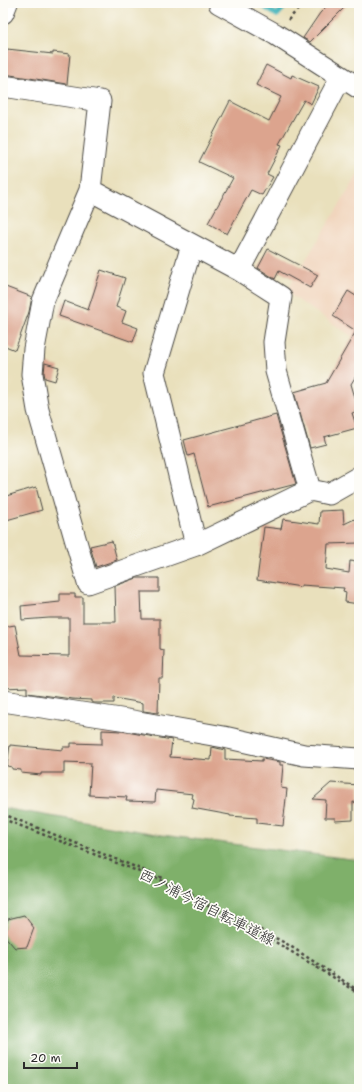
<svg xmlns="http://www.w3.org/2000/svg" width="362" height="1092" font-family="'Shantell Sans','Klee One',sans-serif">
  <rect width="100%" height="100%" fill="#fdfcf7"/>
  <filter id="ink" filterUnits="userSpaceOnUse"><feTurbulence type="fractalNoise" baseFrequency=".025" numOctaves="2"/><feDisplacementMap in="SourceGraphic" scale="8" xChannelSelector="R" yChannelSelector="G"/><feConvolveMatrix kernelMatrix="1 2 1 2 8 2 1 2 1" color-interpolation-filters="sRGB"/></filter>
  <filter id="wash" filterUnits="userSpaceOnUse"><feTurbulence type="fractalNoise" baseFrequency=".012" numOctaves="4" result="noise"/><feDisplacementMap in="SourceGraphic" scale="16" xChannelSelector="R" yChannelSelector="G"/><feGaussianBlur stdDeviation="0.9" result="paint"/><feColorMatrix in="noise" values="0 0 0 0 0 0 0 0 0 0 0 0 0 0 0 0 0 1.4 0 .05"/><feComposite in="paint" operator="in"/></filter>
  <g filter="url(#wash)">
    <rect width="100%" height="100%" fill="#e9e0bc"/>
    <path fill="#f1d5bd" d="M359 173V341L286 292Z"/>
    <path fill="#7fb06b" stroke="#556e4b" d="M3 808 162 835 359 860V1089H3Z"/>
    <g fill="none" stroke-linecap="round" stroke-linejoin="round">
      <path stroke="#46b6bc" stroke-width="5.5" d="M258 3 277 15 288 3"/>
    </g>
    <g id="blocks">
      <path fill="#dca48e" d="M330 3H349L310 42 303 38 320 13Z
        M7 49 53 54V52L70 54 67 84 4 74Z
        M266 65 291 78 292 75 319 87 311 104 304 100 279 144 282 145 267 174 273 177 262 195 251 190 227 234 208 223 233 178 199 162 230 101 269 121 281 97 256 85Z
        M268 249 318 275 310 288 279 271 275 279 258 268Z
        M101 270 125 278 116 307 126 311 122 322 138 328 133 342 59 316 64 301 88 310Z
        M3 286 32 297 29 312 15 350 3 345Z
        M348 291 359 298V371L351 384 359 411 352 413 357 428 324 437 326 444 310 448 294 392 326 383 356 331 333 316Z
        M45 363 59 367 55 381 45 378 44 373Z
        M276 415 296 484 208 507 194 454 188 456 184 440Z
        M36 487 42 510 3 521V497Z
        M343 510 344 524 359 517V543L328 544 326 569 349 573 350 561 359 562V604L345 602 346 592 343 591 344 588 301 585V587L257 580 264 527 281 529 283 519 319 524 320 511Z
        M112 541 117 560 96 567 90 546Z
        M137 578H159V592H141L142 619H160V649L164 650 163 678H159L158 713 143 711V703L114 698V703H94L91 702V700L72 699 27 693V687L3 688V627L15 625 21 655 69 656V618H49L22 620 21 606 60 602V594H75V597H83V622H116L115 586Z
        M102 730 121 731 172 740 170 757 211 760 212 747 225 750V759L262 761V759L280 762V765H283L281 788 287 789 283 826 257 823V818L230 816V815L192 808 194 799 192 798 193 794 156 790 155 802 126 801 127 797 89 795 91 763 64 762V773H41V775L21 773V770L12 769V767L7 766 10 745 63 750V747H71V743L102 744Z
        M331 783 359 785V803L353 802V820L335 821V818H325L326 800 313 799Z
        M24 915 34 928 27 947 15 948 3 934V931L8 919Z"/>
    </g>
  </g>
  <g filter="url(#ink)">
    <use href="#blocks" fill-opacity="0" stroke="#484641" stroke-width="1"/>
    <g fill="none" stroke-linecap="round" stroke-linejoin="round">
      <defs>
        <path id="minor" d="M219 3 275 34 359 88
          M3 13 7 3
          M3 86 100 101 90 190 43 301 34 349 32 374 38 410 88 583 196 545 310 490 329 494 359 477
          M90 190 239 270 281 297 274 342 276 371 310 490
          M192 245 154 373 196 545
          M239 270 341 77
          M3 701 127 720 224 737 304 755 359 759"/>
      </defs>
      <use href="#minor" stroke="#484641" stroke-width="23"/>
      <path stroke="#484641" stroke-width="2.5" stroke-dasharray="3 3" stroke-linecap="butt" d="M288 20 304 3
        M3 814 158 876 287 944 359 991
        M3 819 158 879 277 943 359 993"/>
      <use href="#minor" stroke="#fff" stroke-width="21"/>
    </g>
  </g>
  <g text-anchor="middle" stroke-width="3.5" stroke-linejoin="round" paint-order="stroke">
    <g font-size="15" fill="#2b2b2b" stroke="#fdfcf7">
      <text transform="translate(207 907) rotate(27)" y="5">西ノ浦今宿自転車道線</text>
    </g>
  </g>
  <rect width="362" height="1092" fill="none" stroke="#fdfcf7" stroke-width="16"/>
  <path d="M24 1062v6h53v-6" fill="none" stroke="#2b2b2b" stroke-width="2"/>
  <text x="30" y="1062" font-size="12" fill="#2b2b2b" stroke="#fdfcf7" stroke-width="3" paint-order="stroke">20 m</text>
</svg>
